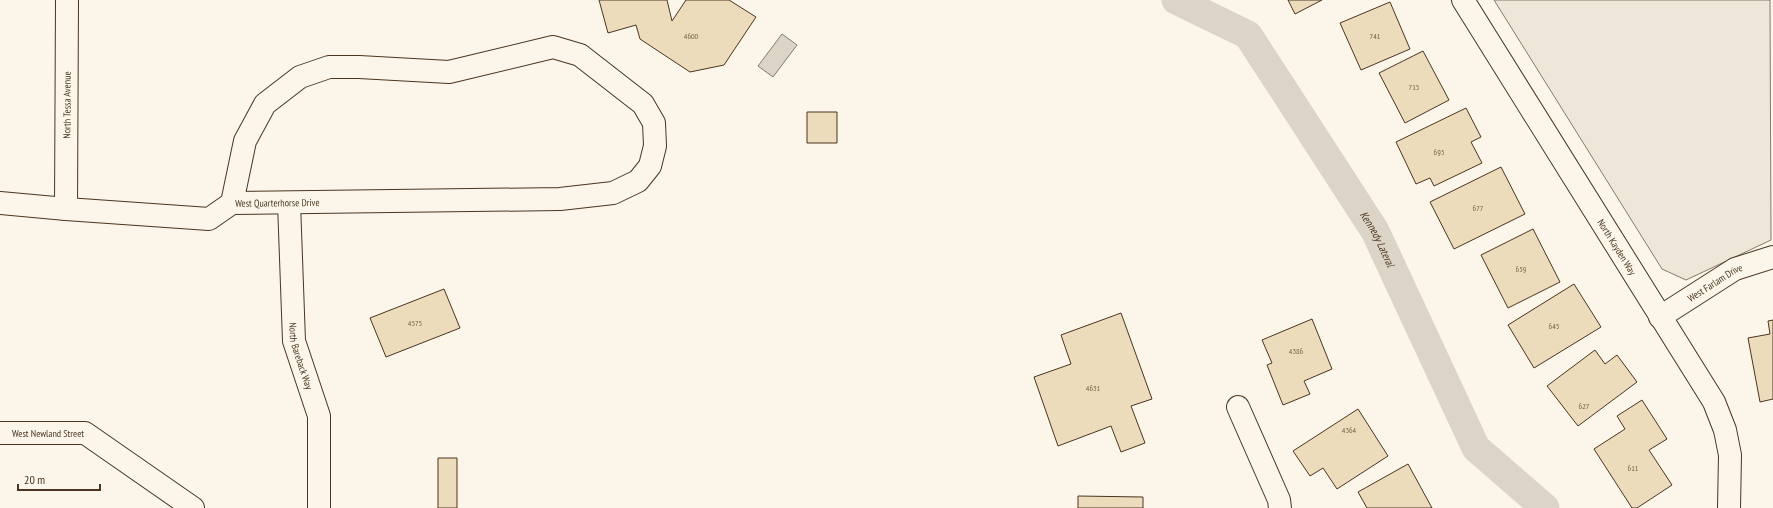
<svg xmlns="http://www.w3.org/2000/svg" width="1773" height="508" font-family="'PT Sans Narrow',sans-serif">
  <rect width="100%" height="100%" fill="#fbf6e9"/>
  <path fill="#ede6d9" stroke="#887966" d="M1494 0H1770L1771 240 1686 280 1662 269Z"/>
  <path fill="#dcd4c6" stroke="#887966" d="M782 34 797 45 773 77 758 66Z"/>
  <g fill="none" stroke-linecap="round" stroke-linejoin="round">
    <path stroke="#dcd4c6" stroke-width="29" id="s1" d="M1176 0 1248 35 1375 231 1476 448 1545 508"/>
  </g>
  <path fill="#ecdcbc" stroke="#4a3520" d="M599 0H667L672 21 686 0H729L756 17 724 65 690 72 640 39 636 25 608 33Z
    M1288 0H1322L1295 14Z
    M1390 2 1410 49 1361 70 1340 23Z
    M1423 51 1449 100 1405 123 1379 73Z
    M1466 108 1481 137 1471 142 1482 163 1434 186 1430 178 1416 184 1396 142Z
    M807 112H837V143H807Z
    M1501 167 1525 214 1454 249 1430 202Z
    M1533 229 1560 282 1508 308 1481 255Z
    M1574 284 1601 327 1534 368 1508 325Z
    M444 289 460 328 386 357 370 318Z
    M1121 313 1152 399 1131 406 1145 443 1121 452 1111 426 1058 446 1034 377 1071 364 1061 335Z
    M1312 319 1332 369 1304 381 1310 394 1283 405 1267 365 1272 363 1262 340Z
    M1773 320V399L1760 402 1748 338 1770 334 1768 321Z
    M1595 350 1605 364 1617 355 1637 382 1578 426 1547 386Z
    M1642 400 1667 439 1649 450 1672 485 1637 508H1632L1594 449 1625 429 1617 416Z
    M1358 409 1388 456 1337 489 1323 468 1310 476 1293 451Z
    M438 458H457V508H438Z
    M1408 464 1432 508H1367L1358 492Z
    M1078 496 1143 497V508H1078Z"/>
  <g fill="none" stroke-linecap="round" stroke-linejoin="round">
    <defs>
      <g id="minor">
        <path id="s2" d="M1463 0 1714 402 1725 430 1730 455 1729 508"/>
        <path id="s3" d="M0 203 66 209 209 219 232 203 560 199 613 193 638 181 650 166 655 146 654 123 643 104 580 55 553 47 449 72 359 67H329L300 77 265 104 245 141 232 203"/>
        <path id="s4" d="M289 203 294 341 319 416V508"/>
        <path id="s5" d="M66 209 67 0"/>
        <path id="s6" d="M1660 317 1735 269 1773 257"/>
        <path d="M1238 407 1279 500 1280 508"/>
        <path id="s7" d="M0 433H85L193 508"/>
      </g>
    </defs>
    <use href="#minor" stroke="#4a3520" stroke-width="24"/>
    <use href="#minor" stroke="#fbf6e9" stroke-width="22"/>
  </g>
  <g text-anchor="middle" stroke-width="3" stroke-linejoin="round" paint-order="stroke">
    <g font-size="8" fill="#725f47">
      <text x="691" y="39">4600</text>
      <text x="1375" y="39">741</text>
      <text x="1414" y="90">715</text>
      <text x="1439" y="155">693</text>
      <text x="1478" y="211">677</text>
      <text x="1521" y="272">659</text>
      <text x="415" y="326">4575</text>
      <text x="1554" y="329">645</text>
      <text x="1296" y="354">4386</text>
      <text x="1093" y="391">4631</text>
      <text x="1584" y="409">627</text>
      <text x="1349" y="433">4364</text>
      <text x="1633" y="471">611</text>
    </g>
    <g font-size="10" fill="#4a3520" stroke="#fbf6e9">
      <text dy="4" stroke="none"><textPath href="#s5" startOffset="104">North Tessa Avenue</textPath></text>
      <text dy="4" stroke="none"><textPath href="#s3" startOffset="283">West Quarterhorse Drive</textPath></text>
      <text dy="4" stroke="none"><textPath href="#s2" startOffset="291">North Kayden Way</textPath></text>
      <text dy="4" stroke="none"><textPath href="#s6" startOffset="65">West Farlam Drive</textPath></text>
      <text dy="4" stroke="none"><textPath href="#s4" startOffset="154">North Bareback Way</textPath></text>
      <text dy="4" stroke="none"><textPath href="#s7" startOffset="48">West Newland Street</textPath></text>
    </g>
    <g font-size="11" font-style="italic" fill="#4a3520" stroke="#fbf6e9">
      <text dy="4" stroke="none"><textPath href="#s1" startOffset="322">Kennedy Lateral</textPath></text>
    </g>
  </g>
  <path d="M18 484v6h82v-6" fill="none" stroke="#4a3520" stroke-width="2"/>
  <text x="24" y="484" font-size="12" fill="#4a3520" stroke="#fbf6e9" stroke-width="3" paint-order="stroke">20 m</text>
</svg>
